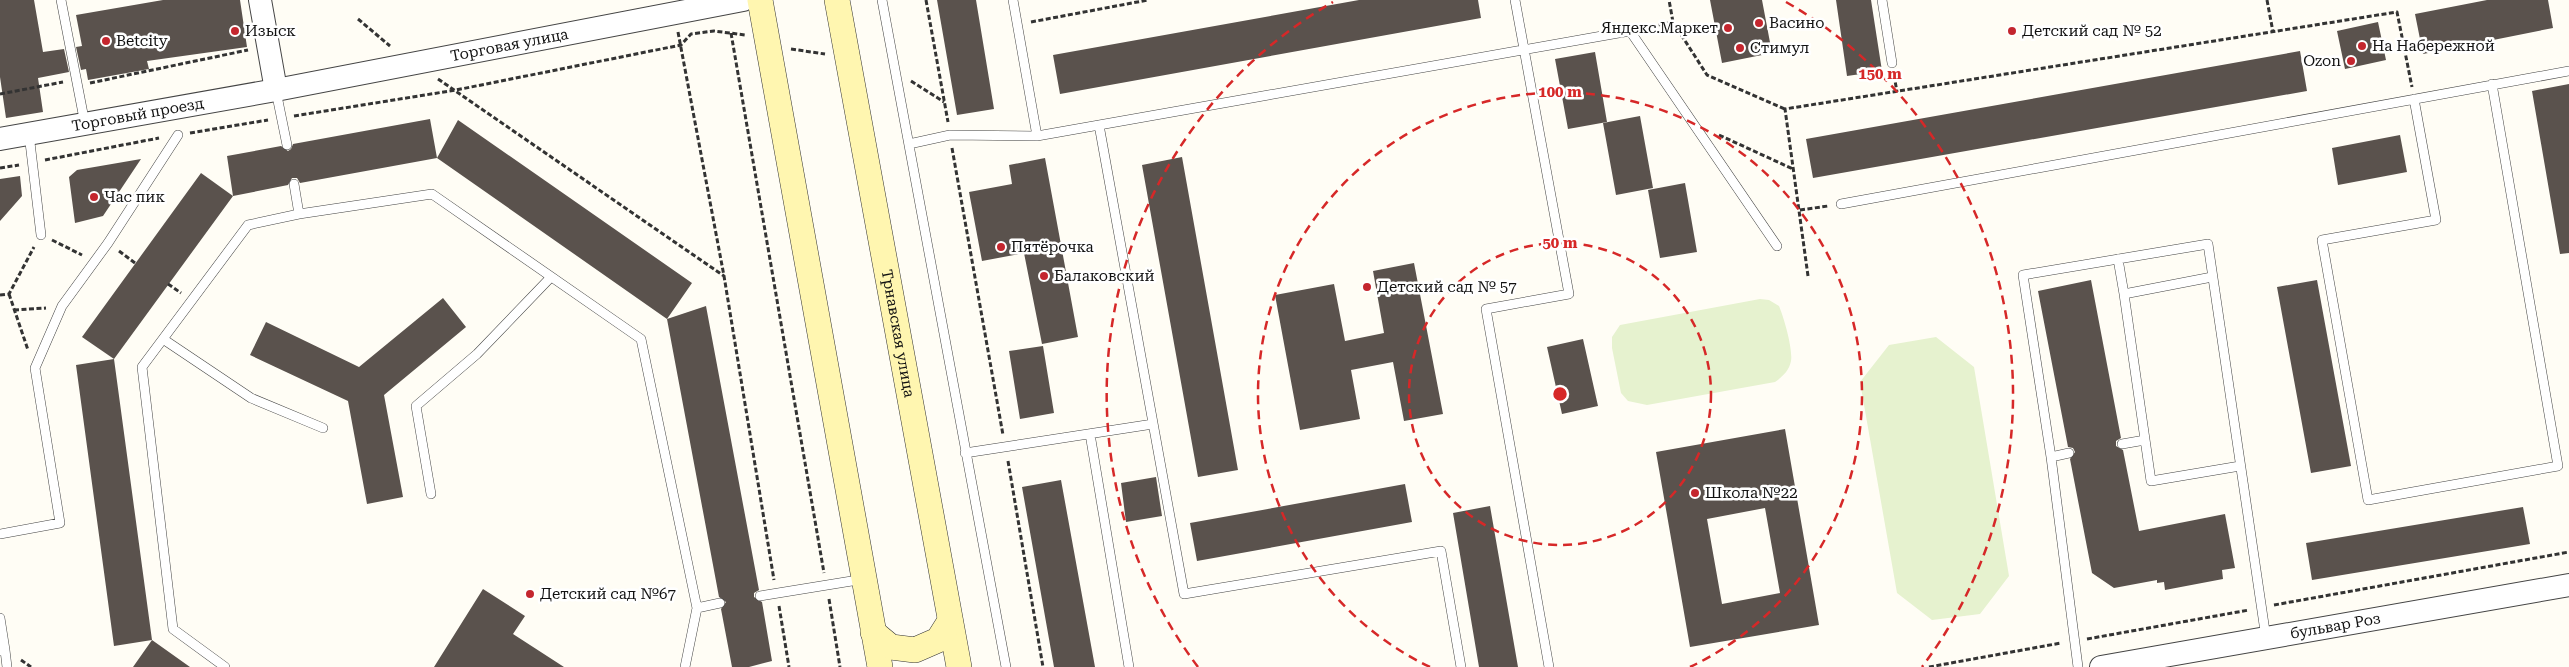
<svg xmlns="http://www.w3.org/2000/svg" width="2569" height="667" font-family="'Roboto Serif',serif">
  <rect width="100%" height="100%" fill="#fffdf5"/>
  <path fill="#e6f2cf" d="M1760 299 1769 300 1779 306C1784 318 1793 349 1791 361 1789 371 1782 377 1775 382L1647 405 1628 401 1621 393 1612 348V337L1620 325Z
    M1936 337 1974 367 2009 576 1980 614 1932 620 1897 593 1860 382 1889 345Z"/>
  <path fill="#5a524d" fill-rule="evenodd" d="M0 0H34L43 52 64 49 69 72 38 78 43 112 6 118 0 77Z
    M163 0H240L247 47 147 61 149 69 88 80 86 69 81 70 76 47 82 46 76 15Z
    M937 0H976L994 109 957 115Z
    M1359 0H1478L1481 18 1060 94 1053 55Z
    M1710 0H1762L1772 53 1722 63Z
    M1836 0H1871L1882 71 1847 76Z
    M2487 0H2548L2553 28 2423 54 2415 14Z
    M2378 22 2386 60 2345 69 2337 31Z
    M2300 51 2307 91 1813 178 1806 139Z
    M1595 52 1607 122 1568 129 1555 59Z
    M2569 84V253L2560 254 2532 91Z
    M1640 116 1653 188 1616 195 1603 123Z
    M430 119 437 158 300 183 297 178H292L288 185 233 196 227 156 281 146 288 151 291 149 293 144Z
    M458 120 692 283 667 319 437 158Z
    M2400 135 2407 172 2338 185 2332 148Z
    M1182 157 1238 470 1198 477 1142 165Z
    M1045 158 1078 337 1042 344 1024 253 982 261 969 192 1012 184 1009 165Z
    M141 159 103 216 75 223 69 177 77 170Z
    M201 173 233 196 114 359 82 337Z
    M20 176 22 196 0 221V179Z
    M1685 183 1697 252 1660 258 1648 190Z
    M1414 263 1443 414 1404 421 1393 362 1351 370 1360 419 1300 430 1275 295 1334 284 1345 341 1384 333 1373 271Z
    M2091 280 2121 438 2116 441V446L2123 450 2139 531 2225 514 2235 568 2222 570 2223 579 2165 590 2164 582 2157 583V580L2114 588 2092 573 2070 459 2075 452 2073 448 2068 447 2038 291Z
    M2317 280 2351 466 2311 473 2277 287Z
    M443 298 466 327 384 395 403 497 367 504 348 401 250 355 266 322 359 367Z
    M706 306 759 590 754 593V597L762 602 772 661 749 667H732L721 609 726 602 719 597 667 319Z
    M1583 339 1598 406 1562 414 1547 347Z
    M1043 346 1054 413 1020 419 1009 351Z
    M114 359 152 640 114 646 76 365Z
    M1785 429 1819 625 1690 647 1656 452ZM1765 508 1780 593 1722 604 1707 519Z
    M1156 477 1162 516 1126 522 1121 483Z
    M1061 480 1095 667H1054L1022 487Z
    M1405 484 1412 522 1197 561 1190 523Z
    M1490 506 1518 667H1479L1453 513Z
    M2523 507 2530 544 2312 580 2306 543Z
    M483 589 525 616 513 634 564 667H434Z
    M152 640 190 667H133Z"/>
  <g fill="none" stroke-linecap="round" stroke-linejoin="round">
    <defs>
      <path id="service" d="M61 0 85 124
        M882 0 1006 667
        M1013 0 1037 136
        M1515 0 1569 294 1486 309 1549 667
        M1882 0 1892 63
        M276 91 287 145
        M2414 99 2436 220 2322 240 2368 500 2558 466 2492 84
        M1099 125 1184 594 1441 551 1461 667
        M29 134 41 235
        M909 144 950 135 1037 136 1630 31 1777 246
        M294 184 299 214
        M1841 204 2569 71
        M2118 259 2124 294
        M2212 277 2124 294 2151 481 2240 466
        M163 339 251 398 323 428
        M1090 434 1129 667
        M2122 444 2145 440
        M965 453 1153 424
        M2051 457 2069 453
        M431 494 416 406 477 354 551 277
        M0 534 60 523 35 368 62 306 108 243 178 135
        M760 596 864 579
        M697 608 720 603
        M0 618 5 650 0 651
        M5 650 7 667
        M225 667 173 629 142 367 248 225 299 214 432 194 641 339 697 608 685 667
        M2078 667 2051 457 2023 275 2208 244 2266 638"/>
      <g id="tertiary">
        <path d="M260 0 276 90"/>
        <path id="s1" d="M0 139 276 90 743 0"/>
        <path id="s2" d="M2101 667 2569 585"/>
      </g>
      <g id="secondary">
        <path d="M760 0 880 667"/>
        <path id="s3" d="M837 0 959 667"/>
        <path d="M873 632 891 647 915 650 938 640 950 621"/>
      </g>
    </defs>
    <use href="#service" stroke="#444" stroke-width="10"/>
    <use href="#tertiary" stroke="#444" stroke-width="24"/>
    <use href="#secondary" stroke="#333" stroke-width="26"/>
    <path stroke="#333" stroke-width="3" stroke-dasharray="5 2.5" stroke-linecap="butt" d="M926 0 948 122
      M2267 0 2273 32
      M358 19 390 46
      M1031 22 1148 0
      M1673 22 1707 75 1785 109
      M1644 28 1673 22 1669 0
      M678 32 724 276 774 580
      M731 33 824 573
      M791 49 825 54
      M1894 75 1897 92
      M438 79 724 276
      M911 81 944 102
      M90 83 248 50
      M0 94 63 82
      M294 116 456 90 681 45 691 34 714 31 745 35
      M190 133 268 120
      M1719 135 1793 169
      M952 148 1003 435
      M45 160 159 138
      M0 168 19 165
      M1800 210 1828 206
      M52 240 82 255
      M119 251 135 263
      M1808 276 1785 109 2397 12 2412 87
      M168 284 181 293
      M9 294 28 350
      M0 295 9 294 34 247
      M14 310 46 308
      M1008 461 1043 667
      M829 599 840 667
      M2274 605 2569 552
      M779 606 789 667
      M2087 639 2249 610
      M21 660 31 667
      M1929 667 2061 643"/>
    <use href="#service" stroke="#fff" stroke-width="9"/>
    <use href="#tertiary" stroke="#fff" stroke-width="22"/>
    <use href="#secondary" stroke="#fff6b0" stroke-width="25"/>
  </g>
  <g fill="none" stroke="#d62828" stroke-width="2.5" stroke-dasharray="9 6">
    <circle cx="1560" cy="394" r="151"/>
    <path d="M1430 667A302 302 0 1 1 1690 667"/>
    <path d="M1198 667A453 453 0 0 1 1333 2M1786 2A453 453 0 0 1 1922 667"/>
  </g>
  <g fill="#c4262e" stroke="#fff" stroke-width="2">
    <circle cx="1759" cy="23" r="5"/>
    <circle cx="1728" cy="28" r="5"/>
    <circle cx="235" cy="31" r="5"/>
    <circle cx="2012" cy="31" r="5"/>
    <circle cx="106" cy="41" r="5"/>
    <circle cx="2362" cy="46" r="5"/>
    <circle cx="1740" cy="48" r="5"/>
    <circle cx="2351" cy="61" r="5"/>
    <circle cx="94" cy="197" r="5"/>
    <circle cx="1001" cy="247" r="5"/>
    <circle cx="1044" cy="276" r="5"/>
    <circle cx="1367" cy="287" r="5"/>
    <circle cx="1695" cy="493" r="5"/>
    <circle cx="530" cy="594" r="5"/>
  </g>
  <g text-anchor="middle" stroke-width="5" stroke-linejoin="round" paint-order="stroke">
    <g font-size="15" fill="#111" stroke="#fff" text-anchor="start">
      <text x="1769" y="28">Васино</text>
      <text x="1718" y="33" text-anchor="end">Яндекс.Маркет</text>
      <text x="245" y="36">Изыск</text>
      <text x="2022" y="36">Детский сад № 52</text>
      <text x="116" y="46">Betcity</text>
      <text x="2372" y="51">На Набережной</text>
      <text x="1750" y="53">Стимул</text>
      <text x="2341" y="66" text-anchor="end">Ozon</text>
      <text x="104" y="202">Час пик</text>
      <text x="1011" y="252">Пятёрочка</text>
      <text x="1054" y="281">Балаковский</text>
      <text x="1377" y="292">Детский сад № 57</text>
      <text x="1705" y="498">Школа №22</text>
      <text x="540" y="599">Детский сад №67</text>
    </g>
    <g font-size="15" fill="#111" stroke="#fff">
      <text dy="5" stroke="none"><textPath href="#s1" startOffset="518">Торговая улица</textPath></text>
      <text dy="5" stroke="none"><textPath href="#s1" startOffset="140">Торговый проезд</textPath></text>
      <text dy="5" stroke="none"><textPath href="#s3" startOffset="339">Трнавская улица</textPath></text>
      <text dy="5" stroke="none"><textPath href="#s2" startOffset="238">бульвар Роз</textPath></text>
    </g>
  </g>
  <circle cx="1560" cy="394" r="8" fill="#d62828" stroke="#fff" stroke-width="2.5"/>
  <g font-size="15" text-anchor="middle" font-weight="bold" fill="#d62828" stroke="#fff" stroke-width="5" stroke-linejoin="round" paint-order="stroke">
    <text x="1880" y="79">150 m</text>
    <text x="1560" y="97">100 m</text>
    <text x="1560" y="248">50 m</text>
  </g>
</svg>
